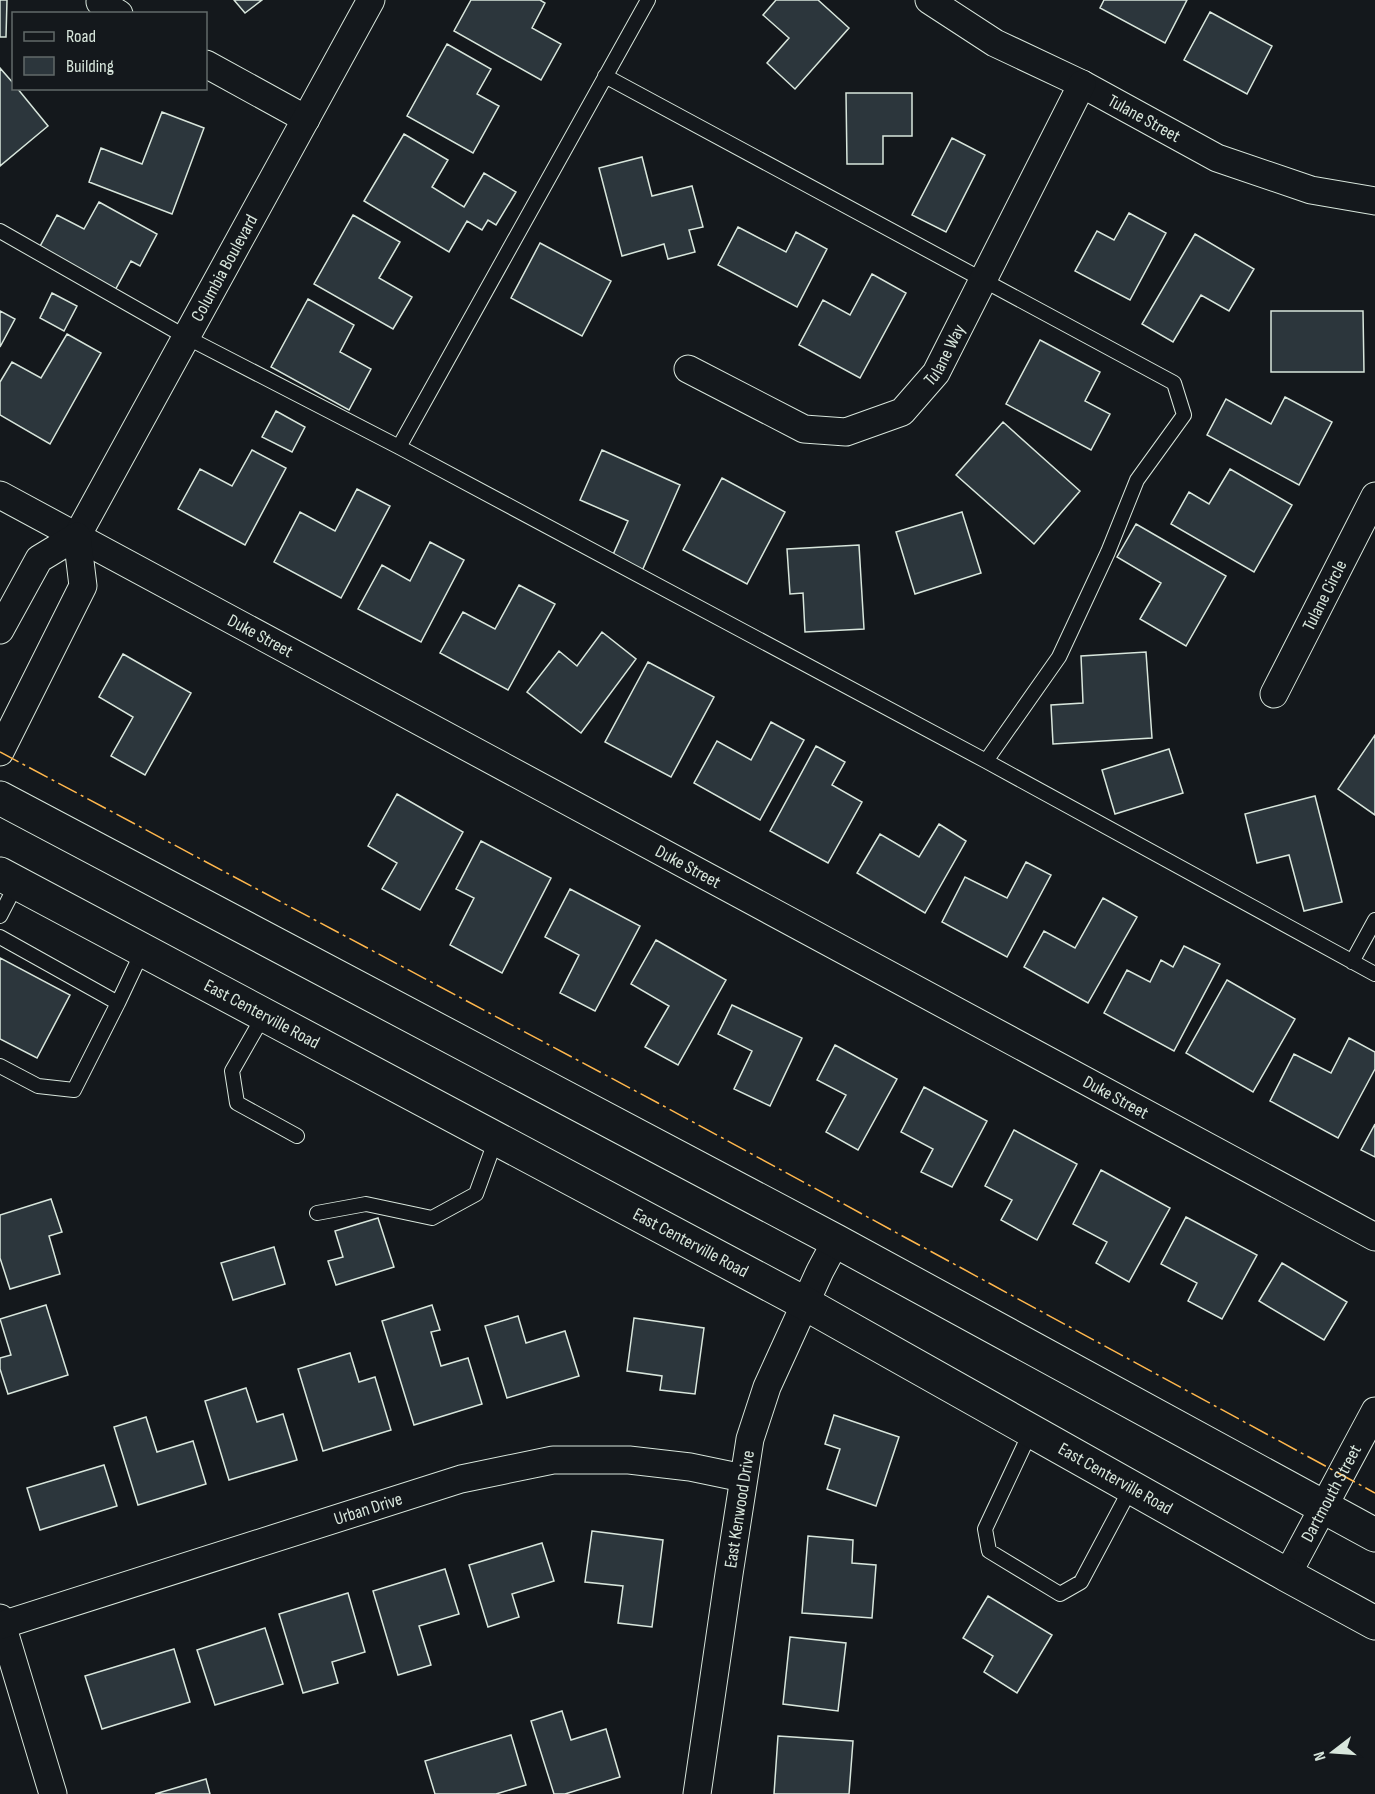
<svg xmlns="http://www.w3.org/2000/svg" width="1375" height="1794" font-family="'Sofia Sans Condensed',sans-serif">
  <rect width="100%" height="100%" fill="#14181c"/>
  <path fill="#2c363c" stroke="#d8e6dc" stroke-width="1.5" d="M0 0H7L6 37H0Z
    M234 0H262L245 13Z
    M471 0H540L545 3 532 28 561 44 541 80 454 31Z
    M776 0H818L849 28 795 89 767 63 789 38 763 15Z
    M1104 0H1187L1165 43 1100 8Z
    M1210 12 1272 46 1247 94 1184 60Z
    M447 44 491 69 477 94 499 106 473 153 407 116Z
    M0 68 14 84V88H17L48 126 0 166Z
    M846 93H912V136H883V164H847Z
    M162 112 204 128 172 214 89 182 101 148 142 164Z
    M404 134 448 160 432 187 464 207 484 173 516 192 496 225 488 220 482 230 467 221 449 252 364 201Z
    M952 138 985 155 946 232 912 215Z
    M642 157 652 196 692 186 703 227 689 230 695 252 668 259 664 244 622 256 599 168Z
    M99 202 157 234 140 266 131 261 114 292 38 250 57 215 84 229Z
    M1129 213 1166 233 1130 300 1075 271 1097 231 1114 240Z
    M353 215 400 242 379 278 412 297 393 329 314 284Z
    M738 227 786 252 796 232 827 249 797 307 718 265Z
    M1195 234 1254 269 1229 311 1201 295 1173 342 1142 324Z
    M540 243 611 281 582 336 511 298Z
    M872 274 906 293 860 378 799 345 823 300 850 315Z
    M52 293 77 306 64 331 40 318Z
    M308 299 354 325 340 352 371 369 349 410 271 367Z
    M0 311 15 319 0 347Z
    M1271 311H1363L1364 372H1271Z
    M67 334 101 353 50 444 0 415V382L12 362 41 378Z
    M1040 340 1100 372 1085 401 1110 414 1091 450 1006 404Z
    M1285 397 1332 422 1299 485 1207 435 1226 399 1271 424Z
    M276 411 305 427 292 452 262 437Z
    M1003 422 1080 491 1034 544 956 475Z
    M252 450 286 468 245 545 178 509 200 469 232 486Z
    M602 450 680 485 642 571 612 557 628 521 580 500Z
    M1230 469 1292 505 1254 572 1171 524 1189 492 1209 504Z
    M722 478 785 512 747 584 683 550Z
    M357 489 390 506 341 598 274 562 300 512 335 531Z
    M962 512 981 573 915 594 896 532Z
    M1136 524 1226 576 1186 646 1140 619 1161 583 1117 557Z
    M430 542 464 560 421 642 358 609 382 565 410 581Z
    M859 545 864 629 805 632 803 593 790 594 787 549Z
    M519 585 555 604 508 690 440 653 463 612 495 629Z
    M602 632 636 659 581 733 527 692 559 651 577 666Z
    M1146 652 1152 738 1053 744 1051 705 1083 703 1081 656Z
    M123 654 191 693 145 775 111 756 133 717 99 697Z
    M648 662 714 697 671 777 605 742Z
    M771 722 804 740 760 820 694 783 717 741 751 760Z
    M1375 735V815L1338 789Z
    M816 746 845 762 832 785 862 802 828 863 770 831Z
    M1169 749 1183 793 1115 814 1102 770Z
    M397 794 463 832 420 910 382 889 397 863 368 846Z
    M1315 796 1342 902 1304 911 1289 855 1257 863 1245 814Z
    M939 824 966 841 925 913 857 873 880 834 919 857Z
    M481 841 551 878 502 973 450 945 474 898 456 889Z
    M1026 862 1051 875 1007 957 942 922 965 877 1007 898Z
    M570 889 640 926 595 1011 560 993 579 955 545 937Z
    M1103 898 1137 917 1088 1003 1024 967 1044 931 1075 948Z
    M656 940 726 980 678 1065 645 1047 669 1006 631 984Z
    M1184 946 1220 964 1174 1051 1104 1013 1127 970 1150 982 1161 960 1173 967Z
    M0 958 70 995 37 1058 0 1039Z
    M1227 980 1295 1019 1253 1092 1186 1053Z
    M732 1005 802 1038 770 1106 734 1089 752 1051 718 1034Z
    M1349 1038 1375 1052V1069L1338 1138 1270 1101 1294 1054 1331 1073Z
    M835 1045 897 1079 858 1150 826 1132 846 1095 817 1080Z
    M924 1087 987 1121 952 1187 921 1172 933 1149 901 1132Z
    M1375 1124V1157L1361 1150Z
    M1014 1130 1077 1164 1037 1240 1001 1220 1012 1200 985 1186Z
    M1101 1170 1170 1208 1129 1282 1096 1263 1107 1242 1073 1224Z
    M51 1199 62 1232 49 1236 60 1274 10 1289 0 1258V1215Z
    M1186 1217 1257 1255 1222 1319 1188 1301 1197 1283 1161 1264Z
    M378 1218 394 1267 336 1285 328 1261 343 1257 335 1231Z
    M274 1247 285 1284 233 1300 221 1263Z
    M1282 1263 1347 1302 1324 1340 1259 1301Z
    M46 1305 68 1375 8 1394 0 1369V1358L11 1355 0 1319Z
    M432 1305 440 1330 431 1332 441 1366 468 1358 482 1404 414 1425 382 1321Z
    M518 1316 526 1343 565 1331 579 1376 507 1398 485 1326Z
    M634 1318 704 1328 695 1394 660 1390 662 1376 627 1371Z
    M350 1353 359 1382 375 1377 391 1430 323 1451 298 1369Z
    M246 1388 257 1422 283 1414 297 1460 229 1480 205 1401Z
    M834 1415 899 1437 876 1506 827 1489 840 1449 825 1444Z
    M146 1417 157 1452 193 1441 206 1484 138 1505 114 1427Z
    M104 1465 117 1506 40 1530 27 1488Z
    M592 1531 663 1540 652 1627 618 1623 623 1586 585 1582Z
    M808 1536 853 1540 852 1563 876 1565 872 1618 802 1613Z
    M542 1543 554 1581 512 1594 519 1617 488 1627 469 1565Z
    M445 1569 459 1614 419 1626 431 1665 398 1675 373 1591Z
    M348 1593 365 1652 332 1662 338 1683 303 1693 279 1614Z
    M988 1596 1052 1635 1017 1693 984 1672 993 1656 963 1638Z
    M265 1628 283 1684 215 1705 197 1650Z
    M790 1637 846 1643 838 1711 783 1704Z
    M174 1649 190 1702 102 1729 85 1676Z
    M562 1711 571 1740 606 1729 620 1777 565 1794H554L531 1721Z
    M511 1735 526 1785 496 1794H435L425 1761Z
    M778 1736 853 1741 849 1794H774Z
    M206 1779 210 1794H155Z"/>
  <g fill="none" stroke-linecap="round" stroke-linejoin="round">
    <defs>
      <path id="service" d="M605 76 1174 383 1184 415 1137 480 1108 552 1059 657 986 761
        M0 231 186 337 399 447 986 761 1375 974
        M399 447 648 0
        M0 916 17 883
        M0 937 118 1003
        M1352 962 1375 920
        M264 1015 232 1071 237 1103 297 1136
        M0 1066 38 1086 74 1090 118 1003 143 950
        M317 1213 366 1204 432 1218 476 1194 496 1139
        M1031 1431 985 1529 989 1551 1060 1594 1081 1582 1131 1488"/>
      <g id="minor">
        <path id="s1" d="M929 0 995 43 1082 84 1217 158 1311 190 1375 201"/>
        <path d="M100 2 119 14"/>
        <path d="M206 64 306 119"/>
        <path id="s2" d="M688 369 804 429 846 432 902 412 936 373 1082 84"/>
        <path id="s3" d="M0 495 1375 1237"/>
        <path id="s4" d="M77 536 371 0"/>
        <path d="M0 630 39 559 77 536 83 586 0 752"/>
        <path id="s5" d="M1274 694 1375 496"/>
        <path id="s6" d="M1287 1575 1375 1411"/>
        <path d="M0 1618 53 1794"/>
        <path id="s7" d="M2 1625 461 1479 553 1460H629L690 1467 743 1478"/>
        <path id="s8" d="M697 1794 729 1574 750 1439 767 1387 820 1271 836 1241"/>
      </g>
      <g id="secondary">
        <path d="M0 798 836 1241 1375 1535"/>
        <path id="s9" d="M0 874 806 1304 1287 1575 1375 1623"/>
      </g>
    </defs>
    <use href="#service" stroke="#d8e6dc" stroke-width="16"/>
    <use href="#minor" stroke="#d8e6dc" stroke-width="29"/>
    <use href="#secondary" stroke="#d8e6dc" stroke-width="35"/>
    <use href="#service" stroke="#14181c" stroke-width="14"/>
    <use href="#minor" stroke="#14181c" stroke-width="27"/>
    <use href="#secondary" stroke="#14181c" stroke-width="33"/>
    <path stroke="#ffb74d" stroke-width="1.5" stroke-dasharray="21 4.5 3 4.5" stroke-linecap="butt" d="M0 752 658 1103 1375 1493"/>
  </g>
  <g text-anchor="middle" stroke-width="4.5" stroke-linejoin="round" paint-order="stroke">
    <g font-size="18" fill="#d8e6dc" stroke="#14181c">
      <text dy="6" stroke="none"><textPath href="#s1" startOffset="246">Tulane Street</textPath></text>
      <text dy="6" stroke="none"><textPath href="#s4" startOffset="306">Columbia Boulevard</textPath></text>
      <text dy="6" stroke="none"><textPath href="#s2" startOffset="304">Tulane Way</textPath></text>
      <text dy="6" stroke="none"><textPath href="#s5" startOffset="111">Tulane Circle</textPath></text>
      <text dy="6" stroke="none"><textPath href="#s3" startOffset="296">Duke Street</textPath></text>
      <text dy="6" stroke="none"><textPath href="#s3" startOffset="782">Duke Street</textPath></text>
      <text dy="6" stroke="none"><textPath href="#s9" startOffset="297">East Centerville Road</textPath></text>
      <text dy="6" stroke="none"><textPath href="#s3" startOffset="1268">Duke Street</textPath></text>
      <text dy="6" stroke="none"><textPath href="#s9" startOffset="783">East Centerville Road</textPath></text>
      <text dy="6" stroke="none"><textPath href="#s9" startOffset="1269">East Centerville Road</textPath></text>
      <text dy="6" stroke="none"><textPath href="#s6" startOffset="93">Dartmouth Street</textPath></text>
      <text dy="6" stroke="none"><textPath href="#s7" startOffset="384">Urban Drive</textPath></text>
      <text dy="6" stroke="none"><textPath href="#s8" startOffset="288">East Kenwood Drive</textPath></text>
    </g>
  </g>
  <rect x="12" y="12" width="195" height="78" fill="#14181c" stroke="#626a69" stroke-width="1.5"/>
  <rect x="24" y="32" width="30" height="9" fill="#14181c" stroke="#626a69" stroke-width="1.5"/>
  <text x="66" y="42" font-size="18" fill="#d8e6dc">Road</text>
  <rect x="24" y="57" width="30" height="18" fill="#2c363c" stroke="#626a69" stroke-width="1.5"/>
  <text x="66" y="72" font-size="18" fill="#d8e6dc">Building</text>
  <g transform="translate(1333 1752) rotate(253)" stroke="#14181c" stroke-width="4.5" paint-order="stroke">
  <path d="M0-4.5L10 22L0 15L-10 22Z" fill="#d8e6dc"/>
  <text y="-9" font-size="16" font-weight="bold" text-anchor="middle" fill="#d8e6dc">N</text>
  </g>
</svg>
